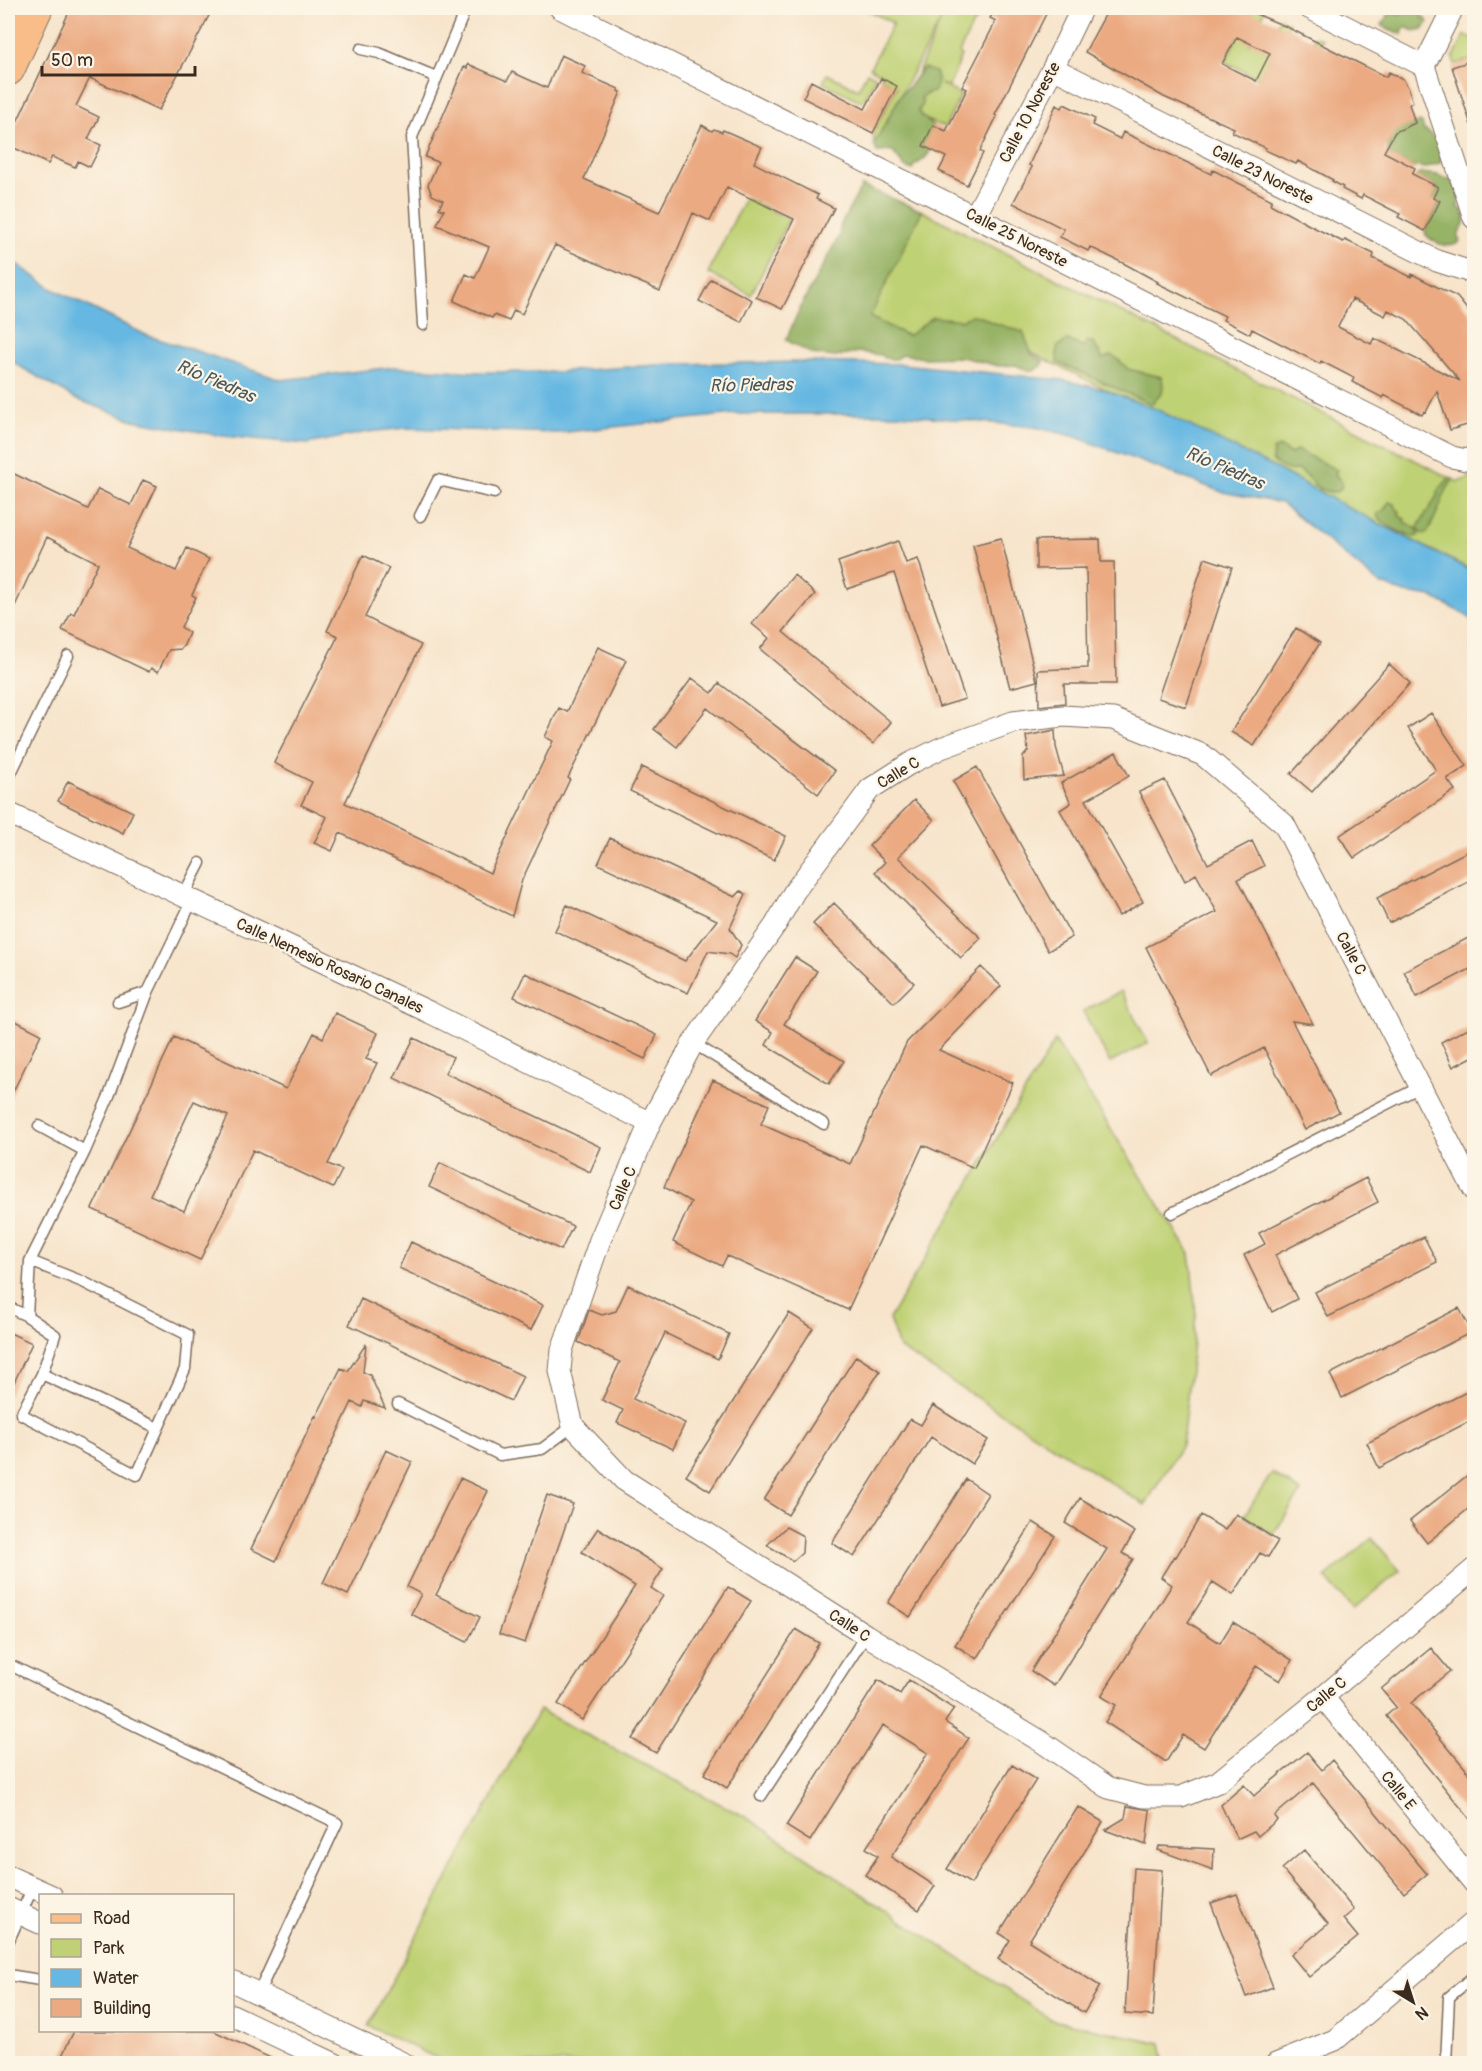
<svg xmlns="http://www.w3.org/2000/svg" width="1482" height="2071" font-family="Pangolin,sans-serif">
  <rect width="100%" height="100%" fill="#fcf5e5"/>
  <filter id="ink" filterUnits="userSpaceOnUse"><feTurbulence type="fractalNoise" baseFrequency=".0167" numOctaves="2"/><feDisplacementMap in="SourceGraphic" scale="12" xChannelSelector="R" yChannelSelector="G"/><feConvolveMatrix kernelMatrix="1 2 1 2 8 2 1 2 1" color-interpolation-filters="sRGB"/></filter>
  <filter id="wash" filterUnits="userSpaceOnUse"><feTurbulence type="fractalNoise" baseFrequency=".008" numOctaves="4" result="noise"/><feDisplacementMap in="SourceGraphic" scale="24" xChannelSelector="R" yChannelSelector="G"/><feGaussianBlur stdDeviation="1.35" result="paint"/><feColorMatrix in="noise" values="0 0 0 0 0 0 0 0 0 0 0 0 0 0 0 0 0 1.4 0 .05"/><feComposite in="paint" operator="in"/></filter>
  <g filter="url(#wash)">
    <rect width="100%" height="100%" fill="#f7e4cb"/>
    <path fill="#bfd174" stroke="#7d7e49" stroke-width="1.5" d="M863 8H984L976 22H974L959 53 961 55 949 87 941 84 961 95 945 127C938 124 921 120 919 113 917 109 920 101 921 98L937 86 938 79 924 68 918 72 942 18 874 144 873 133 897 87 881 78 882 74 870 68 893 23Z
      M1244 8H1259L1265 10 1250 43 1278 23 1280 18 1289 23 1268 64 1315 41 1313 40 1315 36 1322 39 1293 95 1225 62 1250 11Z
      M1465 35 1474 40V59L1455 64 1453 58Z
      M867 72 876 77 863 102 823 83 827 74 858 89Z
      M745 198 789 219 751 295 708 273Z
      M922 211 1458 482 1474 476V571L1004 339 908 336 869 317Z
      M1121 991 1148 1043 1110 1063 1083 1011Z
      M1055 1041 1190 1253 1196 1315 1182 1445 1145 1505 899 1348 889 1319Z
      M1272 1473 1301 1492 1273 1535 1244 1516Z
      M1372 1538 1400 1571 1353 1610 1325 1578Z
      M539 1710 749 1819 1052 2020 1161 2043 1165 2063H447L368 2026Z"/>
    <path fill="#97b366" stroke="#696e42" stroke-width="1.5" d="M1400 8H1419L1421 10 1422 18 1425 17 1428 23 1423 29 1413 31 1406 27 1403 30 1402 34 1389 30 1382 25 1389 14 1394 11 1400 15 1403 13Z
      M924 68 935 72C939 81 938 85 933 92L926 94 921 98 923 104 918 112 933 126C932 147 933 155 915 165L913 170 905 167 892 151 877 152 874 144 902 93C913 86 914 75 924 68Z
      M1419 122 1422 123 1424 131H1427L1433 137 1438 138 1444 149 1440 163 1425 168 1416 166 1415 168 1387 154 1390 141 1364 123 1413 124 1415 126Z
      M1421 173 1438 175 1446 179 1449 178C1457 186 1460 196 1458 206L1463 211 1466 220 1458 236 1460 241C1450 251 1434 243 1426 235L1425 231 1440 202 1433 198 1438 187 1423 179 1412 180Z
      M862 186 922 211 870 317 908 336 933 317 963 320 971 315 980 316 991 322 1023 332 1032 355 1043 361 1042 366 1034 370H1026L1016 365 999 366 962 357 924 358 903 354 895 359 884 358 881 355 859 352 835 357 812 354 786 340 800 308 839 236 841 224Z
      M1068 340 1084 348 1086 342H1093L1103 359 1111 355 1118 359 1128 369 1161 377C1166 391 1161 395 1151 404L1057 362V347Z
      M1279 447 1291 454 1297 450 1337 470 1335 474 1342 482 1341 489 1336 492C1311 492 1315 480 1299 470 1287 471 1282 469 1272 461L1273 450Z
      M1450 477 1453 479C1451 484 1448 486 1446 491 1440 505 1435 519 1427 533L1422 534 1418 529 1419 525 1437 496V492Z
      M1389 502 1395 504 1396 508 1400 512 1399 516 1405 519 1404 522 1416 528 1419 533 1418 536C1409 539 1382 524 1377 515L1384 510Z"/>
    <path fill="#66b8e2" stroke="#507180" stroke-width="1.5" d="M8 258 53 289 148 336 200 352 281 380 394 367 477 372H556L672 364 803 362 900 364 1062 380 1103 389 1156 409 1279 470 1351 509 1474 572V622L1465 614 1432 597 1405 593 1380 584 1281 503 1222 492 1073 436 1034 427 899 414H735L557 433 406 428 368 432 307 444 223 436 133 420 76 399 21 367 8 358Z"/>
    <g id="blocks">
      <path fill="#ebaa82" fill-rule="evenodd" d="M71 8H213L159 110 90 78 76 106 99 117 88 139 101 145 90 167 78 161 75 167 52 157 48 164 8 145V141Z
        M996 8H1049L995 115 997 116 980 151 983 153 967 185 939 171 946 157 923 146 933 125 946 131 967 89 962 87 996 21 990 18Z
        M1109 8H1242L1287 27 1386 77 1389 72 1403 79 1408 87 1413 102 1409 104 1415 123 1395 132 1384 152 1415 168 1412 174 1438 187 1433 198 1440 201 1425 231 1398 217 1400 214 1363 195 1361 199 1342 189 1343 187 1332 181 1333 180 1298 161 1296 164 1265 150 1266 148 1232 132 1234 128 1164 97 1085 52ZM1237 37 1270 53 1256 81 1222 64Z
        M561 55 585 66 582 73 619 89 618 91 621 92 584 179 659 212 702 125 712 131 714 129 722 132 723 130 762 147 754 163 818 195 816 199 834 208 782 309 756 297 794 219 727 187 710 221 693 213 660 291 555 245 522 314 514 310 509 321 494 315 492 318 454 301 466 274 475 278 489 247 437 225 444 210 439 208 443 200 432 195 428 185 438 162 425 157 464 67 467 68 468 64 507 81 512 72 547 88Z
        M1474 60V125H1471L1452 67Z
        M881 78 897 86 873 133 803 98 811 81 865 109Z
        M1064 104 1095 119 1092 125 1120 139 1123 132 1211 174 1213 170 1272 200 1270 204 1309 225 1343 242 1345 240 1374 254 1373 258 1411 277 1412 274 1457 297 1474 318V423L1450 430 1437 391 1426 412 1424 411 1422 415 1384 395 1383 398 1352 382 1354 378 1321 361 1320 364 1252 329 1250 334 1223 320 1225 316 1157 283 1158 282 1125 264 1090 247 1088 251 1060 237 1064 229 1013 203 1032 167 1029 165 1056 105 1062 108ZM1352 299 1385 316 1388 310 1406 319 1460 381 1374 338 1371 344 1338 327Z
        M711 279 752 300 741 322 699 301Z
        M8 471 88 509 98 489 131 505 143 480 157 486 127 548 176 571 187 548 209 559 192 595 196 597 181 627 189 633 184 645 181 649 169 650 158 672 151 668 149 672 62 630 71 613 74 614 98 563 47 537 8 621Z
        M1001 538 1037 681 1010 688 973 545Z
        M1100 539 1101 562H1114L1116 684H1064L1065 703 1039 706 1038 670 1088 668 1086 568 1036 569V540Z
        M898 541 906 563 918 559 965 699 939 707 894 573 847 589 838 562Z
        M363 555 389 568 365 617 421 645 345 803 490 873 553 741 545 737 559 708 567 712 598 647 626 660 568 778 570 779 522 880 512 916 340 833 332 851 314 843 327 817 301 805 312 782 274 763 338 636 327 631Z
        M1205 558 1232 567 1186 707 1158 698Z
        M794 575 815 594 783 632 891 722 873 744 760 649 769 638 752 624Z
        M1296 628 1320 643 1254 746 1231 732Z
        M1389 664 1410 683 1312 792 1291 774Z
        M692 678 712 693 719 683 835 771 818 794 707 708 677 747 654 729Z
        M1431 713 1467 766 1447 779 1455 790 1354 858 1339 836 1436 770 1408 728Z
        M1055 730 1056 747 1064 776 1024 780 1023 757 1028 751 1026 736Z
        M1116 752 1129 776 1086 800 1143 902 1119 916 1060 810 1071 803 1061 783Z
        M642 767 786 836 774 860 630 791Z
        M977 767 1072 937 1048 951 953 781Z
        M1165 780 1208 864 1252 841 1264 866 1238 879 1313 1024 1292 1021 1339 1112 1305 1130 1264 1048 1211 1076 1146 947 1217 912 1196 874 1185 881 1139 792Z
        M68 781 133 812 123 833 58 801Z
        M914 800 934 820 898 857 981 938 961 958 875 872 885 862 869 846Z
        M610 838 735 897 741 891 746 894 730 928 741 945 735 958 729 954 708 951 688 993 555 931 567 905 685 961 717 920 598 864Z
        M1474 848V879L1389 923 1377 898Z
        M834 903 914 983 894 1003 813 924Z
        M1474 935V967L1417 997 1404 971Z
        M795 957 817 971 784 1024 844 1061 829 1084 766 1045 773 1032 755 1021Z
        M981 967 1001 986 939 1050 1013 1083 974 1168 923 1145 848 1310 727 1256 722 1266 673 1242 691 1202 664 1187 713 1080 769 1105 761 1124 850 1164 907 1042Z
        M525 973 657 1035 645 1059 514 997Z
        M335 1013 378 1033 366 1059 377 1063 328 1164 342 1170 333 1188 253 1150 200 1260 92 1209 174 1037 286 1089 314 1033 323 1038ZM194 1101 228 1116 184 1211 150 1195Z
        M8 1017 41 1034 8 1102Z
        M1474 1025V1056L1453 1067 1441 1042Z
        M414 1038 453 1057 445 1073 601 1147 590 1172 394 1078Z
        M440 1163 573 1226 561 1250 429 1187Z
        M1366 1178 1378 1202 1275 1255 1297 1299 1272 1312 1244 1255 1265 1244 1259 1233Z
        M1424 1237 1437 1262 1328 1317 1315 1292Z
        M411 1242 543 1305 531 1330 399 1268Z
        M628 1285 729 1334 718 1359 665 1333 633 1399 685 1423 673 1449 617 1423 623 1410 602 1400 620 1362 578 1342 589 1310 602 1315 616 1311Z
        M361 1299 523 1376 511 1401 349 1325Z
        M1459 1308 1472 1332 1342 1398 1330 1374Z
        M789 1313 813 1328 710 1491 686 1476Z
        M8 1332 32 1343 8 1396Z
        M366 1344 363 1372 370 1375 385 1408 364 1401 362 1407 352 1402 276 1561 251 1549 315 1416 316 1417 341 1368 348 1371Z
        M856 1356 880 1371 788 1515 764 1500Z
        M1474 1388V1419L1379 1468 1367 1443Z
        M933 1405 988 1440 972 1464 931 1437 854 1557 832 1543 910 1419 921 1425Z
        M386 1450 412 1462 348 1595 323 1583Z
        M1474 1470V1504L1427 1543 1410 1521Z
        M460 1478 488 1491 436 1595 480 1617 467 1642 411 1614 421 1594 407 1587Z
        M966 1479 988 1494 910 1617 888 1603Z
        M547 1495 573 1504 525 1643 499 1634Z
        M1080 1498 1135 1532 1122 1553 1133 1559 1054 1686 1031 1671 1107 1549 1065 1523Z
        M1236 1514 1278 1541 1268 1557 1260 1553 1233 1595 1213 1582 1188 1622 1220 1643 1233 1622 1292 1660 1280 1681 1256 1666 1204 1748 1183 1735 1166 1762 1105 1722 1116 1705 1101 1696 1172 1585 1161 1577 1174 1556 1176 1557 1201 1515 1225 1530Z
        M1033 1522 1055 1536 977 1659 955 1645Z
        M786 1527 803 1536 802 1553 793 1561 767 1545Z
        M598 1528 663 1569 651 1588 663 1596 582 1720 558 1704 635 1586 582 1552Z
        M728 1587 751 1601 656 1753 632 1739Z
        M796 1629 819 1643 727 1788 704 1774Z
        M1431 1648 1450 1671 1411 1703 1474 1779V1824L1386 1716 1396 1707 1381 1689Z
        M878 1680 900 1694 909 1680 954 1709 945 1722 969 1738 891 1857 935 1886 919 1910 865 1875 878 1856 866 1848 928 1753 883 1725 810 1841 786 1826Z
        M1307 1752 1322 1770 1332 1760 1427 1874 1404 1893 1313 1783 1274 1816 1277 1820 1258 1836 1254 1831 1237 1839 1221 1805 1244 1785 1254 1796 1256 1794Z
        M1012 1765 1036 1780 971 1884 947 1869Z
        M1127 1806 1150 1810 1146 1845 1105 1830 1125 1818Z
        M1078 1807 1103 1822 1029 1941 1100 1986 1084 2013 998 1959 1010 1940 999 1933Z
        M1159 1846 1214 1849 1213 1870 1158 1850Z
        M1304 1850 1354 1910 1343 1919 1358 1937 1309 1977 1291 1955 1328 1924 1282 1869Z
        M1134 1868 1162 1870 1153 2016 1125 2014Z
        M1237 1894 1273 1987 1246 1997 1211 1903Z
        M74 2031H214L283 2064H58Z"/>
    </g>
  </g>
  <g filter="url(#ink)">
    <use href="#blocks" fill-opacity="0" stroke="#7d6b5b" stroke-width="1.5"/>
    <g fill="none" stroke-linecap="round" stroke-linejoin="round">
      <defs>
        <path id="lane" d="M361 49 379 53 436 77
          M423 325 412 137 466 8
          M420 516 438 480 494 493
          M8 779 68 656
          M183 896 200 863
          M118 1002 148 992
          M693 1043 824 1124
          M39 1126 85 1151
          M1172 1213 1422 1086
          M30 1261 83 1282 188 1335 185 1369 137 1475 21 1414 42 1374
          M8 1307 27 1316 30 1261 85 1151 109 1096 148 992 192 901
          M27 1316 55 1335 42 1374 158 1428
          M398 1404 500 1455 542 1449 573 1426
          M8 1664 337 1823 258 1994
          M761 1796 866 1635
          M8 1942 33 1887
          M8 1975 40 1980
          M1446 2064 1449 1997 1474 1976"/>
        <path id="street" d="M560 8 1452 457 1466 460 1474 457
          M1309 8 1424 66 1474 218
          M1424 66 1453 8
          M1053 68 1437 261 1474 273
          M975 216 1053 68 1082 8
          M8 813 431 1013 650 1123
          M1474 1190 1284 824 1203 755 1113 719 1063 716 1013 722 941 748 909 764 870 789 794 892 776 924 693 1043 650 1123 600 1240 562 1350 560 1371 573 1426 624 1480 866 1635 1042 1742 1109 1788 1144 1797H1181L1218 1782 1323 1697 1474 1569
          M1323 1697 1474 1883
          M8 1876 52 1896
          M8 1908 40 1923
          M232 1981 405 2064
          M232 2015 335 2064
          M1276 2064 1335 2040 1474 1922"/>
        <path id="primary" d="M8 69 36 8"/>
      </defs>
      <use href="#lane" stroke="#7d6b5b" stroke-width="13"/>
      <use href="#street" stroke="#7d6b5b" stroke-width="23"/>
      <use href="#primary" stroke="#7d6b5b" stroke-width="35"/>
      <use href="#lane" stroke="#fff" stroke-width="10"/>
      <use href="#street" stroke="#fff" stroke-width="21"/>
      <use href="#primary" stroke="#f8bd88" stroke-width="33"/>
    </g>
  </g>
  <g text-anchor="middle" stroke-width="4.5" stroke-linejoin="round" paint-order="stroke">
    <g font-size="16" fill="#3b2a1e" stroke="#fcf5e5">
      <text transform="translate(1029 112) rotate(-62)" y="6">Calle 10 Noreste</text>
      <text transform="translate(1263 174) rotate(27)" y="6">Calle 23 Noreste</text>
      <text transform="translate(1017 237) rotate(27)" y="6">Calle 25 Noreste</text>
      <text transform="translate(898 772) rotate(-31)" y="6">Calle C</text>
      <text transform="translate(1352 953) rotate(62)" y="6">Calle C</text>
      <text transform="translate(330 965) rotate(25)" y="6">Calle Nemesio Rosario Canales</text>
      <text transform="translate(622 1188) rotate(-67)" y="6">Calle C</text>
      <text transform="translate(850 1625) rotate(33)" y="6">Calle C</text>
      <text transform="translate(1326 1694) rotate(-39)" y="6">Calle C</text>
      <text transform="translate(1399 1790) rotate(51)" y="6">Calle E</text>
    </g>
    <g font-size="18" font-style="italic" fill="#485559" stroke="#fcf5e5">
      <text transform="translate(216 381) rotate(23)" y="6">Río Piedras</text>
      <text transform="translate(751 385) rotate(-1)" y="6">Río Piedras</text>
      <text transform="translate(1225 468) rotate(23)" y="6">Río Piedras</text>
    </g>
  </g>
  <rect width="1482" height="2071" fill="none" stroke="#fcf5e5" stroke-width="30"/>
  <rect x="39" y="1894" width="195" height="138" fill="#fcf5e5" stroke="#afa495" stroke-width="1.5"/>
  <rect x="51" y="1914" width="30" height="9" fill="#f8bd88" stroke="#afa495" stroke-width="1.5"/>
  <text x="93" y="1924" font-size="18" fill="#3b2a1e">Road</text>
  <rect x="51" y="1939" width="30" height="18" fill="#bfd174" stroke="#afa495" stroke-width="1.5"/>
  <text x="93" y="1954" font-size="18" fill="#3b2a1e">Park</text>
  <rect x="51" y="1969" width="30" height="18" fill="#66b8e2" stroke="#afa495" stroke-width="1.5"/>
  <text x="93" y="1984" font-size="18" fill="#3b2a1e">Water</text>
  <rect x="51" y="1999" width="30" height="18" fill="#ebaa82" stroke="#afa495" stroke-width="1.5"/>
  <text x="93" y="2014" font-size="18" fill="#3b2a1e">Building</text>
  <g transform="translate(1413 2002) rotate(142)" stroke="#fcf5e5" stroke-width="4.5" paint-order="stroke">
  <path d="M0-4.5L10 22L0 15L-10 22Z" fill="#3b2a1e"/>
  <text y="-9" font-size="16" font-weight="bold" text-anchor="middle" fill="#3b2a1e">N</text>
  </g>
  <path d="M42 66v9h153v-9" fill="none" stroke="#3b2a1e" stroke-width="3"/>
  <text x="51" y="66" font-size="18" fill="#3b2a1e" stroke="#fcf5e5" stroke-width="4.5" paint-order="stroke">50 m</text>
</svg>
